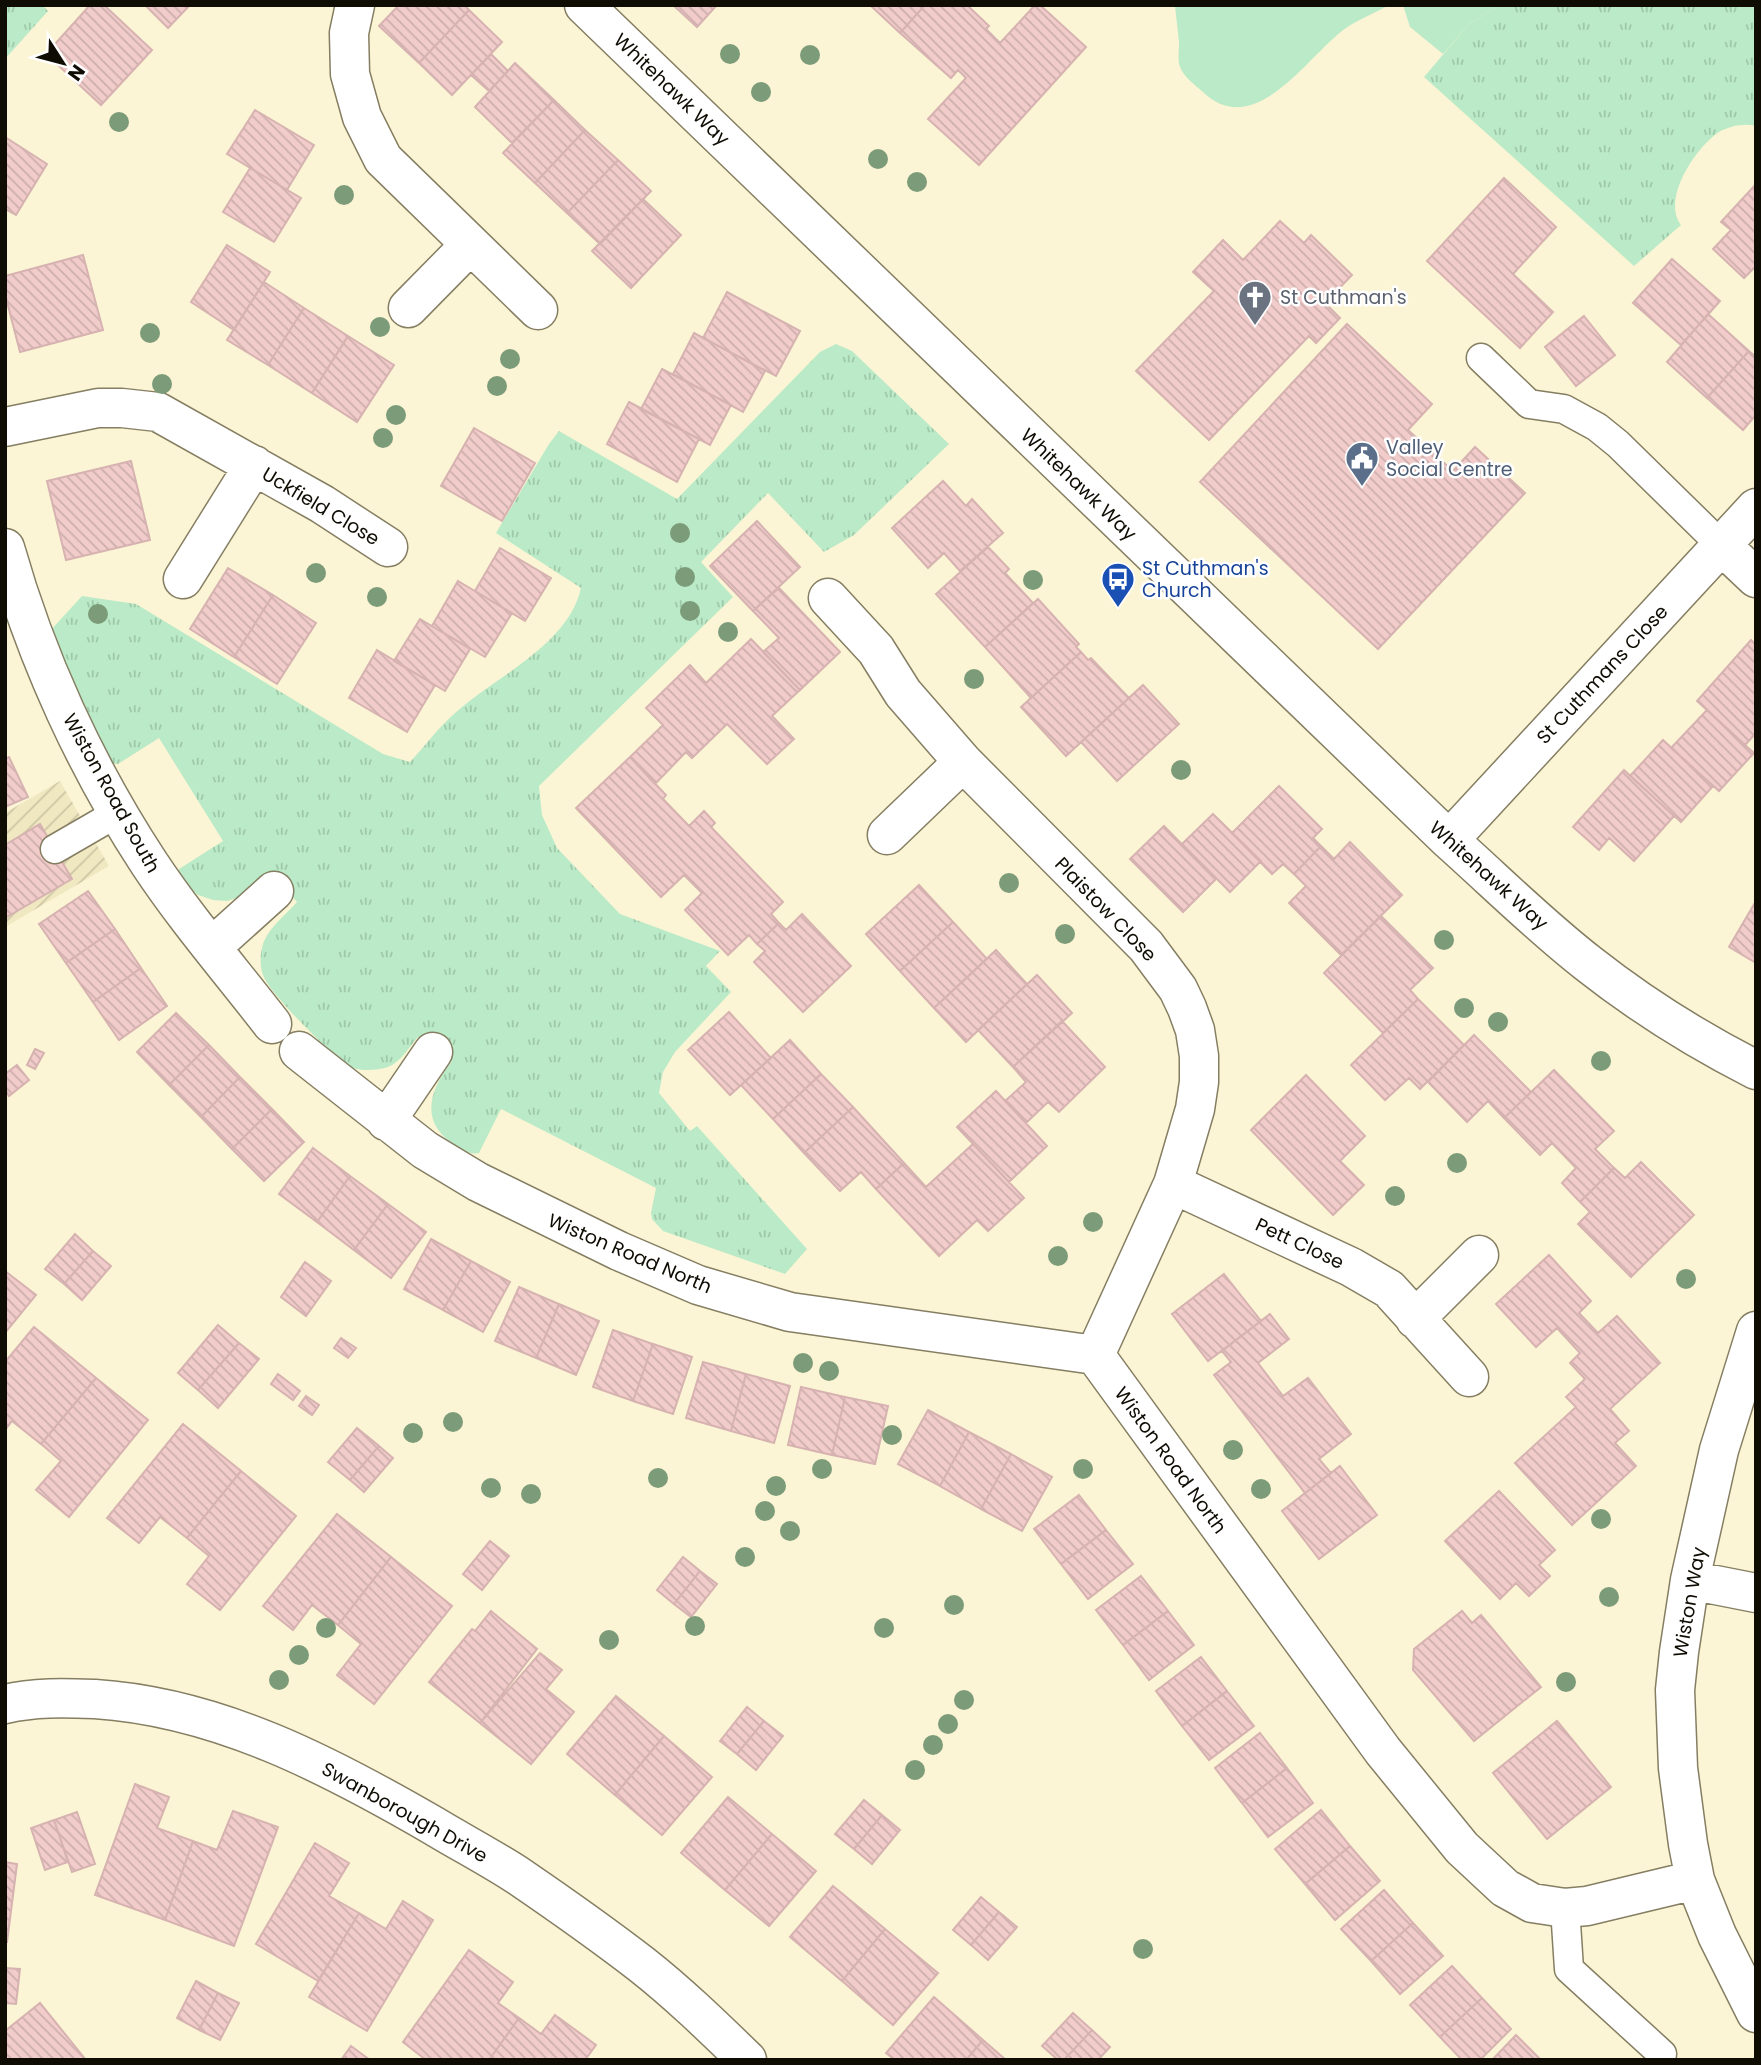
<svg xmlns="http://www.w3.org/2000/svg" width="1761" height="2065" font-family="Poppins,sans-serif">
  <defs>
    <pattern id="industrial-furrows" width="10" height="10" patternUnits="userSpaceOnUse" patternTransform="scale(1.75)"><rect width="10" height="10" fill="#f0e8c1"/><path d="M-1 1l2-2M0 10L10 0M9 11l2-2" fill="none" stroke="#cdc6a4"/></pattern>
    <pattern id="grass-tufts" width="24" height="20" patternUnits="userSpaceOnUse" patternTransform="scale(1.75)"><rect width="24" height="20" fill="#baeac7"/><path d="M3 7l-1-3M5 7V3M7 7l1-3M15 17l-1-3M17 17v-4M19 17l1-3" fill="none" stroke="#9fc8a9"/></pattern>
    <pattern id="building-back-hatch" width="6" height="6" patternUnits="userSpaceOnUse" patternTransform="scale(1.75)"><rect width="6" height="6" fill="#f1ccca"/><path d="M-1 5l2 2M0 0l6 6M5-1l2 2" fill="none" stroke="#cdaeac"/></pattern>
  </defs>
  <rect width="100%" height="100%" fill="#fcf5d5"/>
  <path fill="url(#industrial-furrows)" d="M60 781 109 866 5 927V813Z"/>
  <path fill="url(#grass-tufts)" d="M5 5H42L48 11 5 59Z
    M1499 5H1756V126C1744 123 1730 126 1719 132 1696 147 1661 199 1681 225L1634 266 1424 77 1469 24Z
    M836 344 852 351 949 444 854 535 824 552 768 493 701 562 733 597 539 786 542 815 557 848 620 914 720 951 706 966 731 992 675 1052 663 1072 659 1093 690 1131 697 1126 807 1249 785 1274 663 1231 652 1219 651 1213 656 1188 501 1109 479 1153C469 1155 461 1149 453 1144 418 1120 431 1088 452 1061L418 1037C409 1047 401 1062 388 1067 378 1070 361 1072 351 1067 334 1058 269 993 263 975 260 968 260 955 262 948 266 929 285 916 297 902L269 872 244 896 227 901 213 900 198 895 192 890 179 873V869L223 841 159 738 118 764 109 763 50 631 82 596 136 604 383 754 410 762C425 746 438 728 454 714 494 677 568 646 581 588L496 533 549 444 559 431 677 499 820 352Z"/>
  <path fill="#baeac7" d="M1175 5H1389C1375 13 1359 19 1346 28 1308 55 1255 142 1203 92 1194 84 1182 76 1179 64 1178 57 1179 49 1179 43 1178 30 1176 18 1175 5Z
    M1403 5H1499L1469 24 1443 54 1410 27Z"/>
  <path fill="url(#building-back-hatch)" stroke="#d6b2b0" stroke-width="2" d="M90 5H104L152 50 101 105 46 54Z
    M145 5H190L168 28Z
    M399 5H464L469 10 419 63 379 26Z
    M673 5H717L697 27Z
    M870 5H925L900 33Z
    M925 5H967L989 26 986 29 1000 43 1035 5H1040L1086 47 979 165 928 119 966 78 958 70 951 78 900 33Z
    M469 10 502 42 452 95 419 63Z
    M491 54 508 71 489 91 471 75Z
    M515 63 554 100 512 143 475 107Z
    M554 100 585 130 535 183 503 153Z
    M255 110 314 145 287 190 227 154Z
    M585 130 618 160 567 213 535 183Z
    M5 137 47 164 16 215 5 209Z
    M618 160 651 191 600 244 567 213Z
    M250 168 301 198 274 242 223 212Z
    M1504 178 1556 227 1513 274 1553 312 1520 348 1427 261Z
    M1756 184V266L1744 278 1713 249 1731 230 1721 222Z
    M643 199 681 235 631 288 592 251Z
    M1280 221 1304 243 1311 235 1352 275 1325 303 1340 318 1316 343 1309 336 1209 440 1136 371 1214 291 1193 272 1223 240 1243 260Z
    M227 245 270 272 234 330 191 302Z
    M83 255 103 330 20 352 5 294V276Z
    M1672 259 1720 301 1681 345 1633 303Z
    M264 282 304 308 268 365 227 340Z
    M727 292 800 331 776 376 703 338Z
    M304 308 348 336 312 393 268 365Z
    M1708 314 1749 351 1707 398 1667 362Z
    M1584 316 1615 355 1576 386 1545 347Z
    M1347 324 1432 404 1408 430 1453 471 1475 447 1525 493 1378 649 1200 482Z
    M694 333 765 371 743 412 673 374Z
    M348 336 394 365 357 422 312 393Z
    M1749 351 1756 357V415L1743 430 1707 398Z
    M662 369 731 405 710 445 641 409Z
    M629 402 699 439 677 482 607 444Z
    M474 428 535 463 502 521 441 486Z
    M131 461 150 540 66 560 47 481Z
    M943 481 966 506 972 499 1003 533 960 571 944 553 928 568 892 528Z
    M757 521 800 567 753 611 710 566Z
    M988 547 1009 569 1005 573 1033 603 985 647 936 594Z
    M500 548 551 578 525 621 475 591Z
    M228 568 273 595 234 657 190 629Z
    M458 581 512 613 485 657 432 626Z
    M779 588 840 652 800 690 763 652 779 638 753 611Z
    M273 595 316 623 277 684 234 657Z
    M1038 599 1079 644 1076 647 1081 652 1031 698 985 647Z
    M420 619 470 649 445 691 394 661Z
    M751 639 800 690 772 716 794 739 767 764 727 724 692 758 686 752 655 784 630 757 663 725 646 708 690 665 706 683Z
    M1751 640 1756 645V733L1745 745 1697 701Z
    M377 650 435 685 407 732 349 698Z
    M1081 652 1088 660 1091 658 1129 698 1066 756 1021 707Z
    M1143 685 1179 724 1117 781 1081 742Z
    M1707 710 1754 753 1719 791 1671 748Z
    M1663 740 1713 786 1681 822 1630 776Z
    M9 757 28 797 5 807V759Z
    M630 757 666 795 663 799 689 826 704 811 715 823 711 827 783 902 771 914 779 923 757 944 749 935 728 955 685 910 702 893 684 875 661 897 576 808Z
    M1624 770 1674 816 1634 861 1609 838 1599 850 1573 827Z
    M1279 786 1322 829 1313 838 1321 846 1294 874 1283 864 1272 874 1232 833Z
    M1213 814 1261 861 1230 892 1182 844Z
    M40 824 72 879 5 918V845Z
    M1164 826 1216 879 1183 912 1130 859Z
    M1350 842 1402 895 1341 955 1289 903 1306 886 1294 874 1321 846 1334 859Z
    M919 885 953 922 900 971 866 934Z
    M88 891 115 929 66 963 39 924Z
    M1756 901V963L1729 947Z
    M802 914 851 966 803 1012 754 962 765 951 757 944 779 923 786 930Z
    M1381 916 1433 968 1410 990 1418 999 1383 1033 1324 973Z
    M953 922 987 959 934 1008 900 971Z
    M115 929 141 968 93 1002 66 963Z
    M996 950 1027 984 966 1042 934 1008Z
    M141 968 167 1006 119 1040 93 1002Z
    M1037 975 1072 1013 1013 1067 978 1030Z
    M1418 999 1464 1045 1420 1089 1409 1078 1385 1100 1351 1065Z
    M729 1012 771 1058 730 1095 688 1050Z
    M176 1013 209 1045 169 1085 137 1052Z
    M1062 1021 1105 1067 1059 1112 1048 1102 1026 1123 1005 1101 1026 1082 1013 1067Z
    M1474 1035 1531 1092 1504 1118 1488 1101 1467 1122 1428 1082Z
    M790 1040 821 1074 773 1119 741 1085Z
    M209 1045 240 1077 201 1117 169 1085Z
    M35 1049 44 1053 35 1069 27 1065Z
    M17 1065 29 1080 9 1096 5 1090V1074Z
    M1554 1070 1614 1131 1595 1149 1614 1168 1580 1202 1562 1183 1576 1168 1552 1143 1540 1155 1504 1118Z
    M821 1074 853 1107 804 1153 773 1119Z
    M1306 1075 1365 1136 1340 1161 1364 1185 1333 1215 1251 1130Z
    M240 1077 272 1109 232 1149 201 1117Z
    M996 1091 1047 1146 1009 1182 957 1127Z
    M853 1107 904 1163 876 1189 861 1172 840 1191 804 1153Z
    M272 1109 304 1142 264 1181 232 1149Z
    M973 1144 1024 1198 988 1231 977 1220 939 1256 876 1189 904 1163 926 1187Z
    M313 1148 350 1176 317 1222 279 1194Z
    M1641 1162 1694 1215 1631 1277 1578 1224 1590 1212 1580 1202 1614 1168 1625 1178Z
    M350 1176 388 1204 354 1250 317 1222Z
    M388 1204 426 1232 391 1278 354 1250Z
    M75 1234 93 1251 64 1284 45 1269Z
    M431 1239 471 1261 443 1310 404 1289Z
    M93 1251 111 1266 82 1300 64 1284Z
    M1549 1255 1591 1301 1579 1313 1598 1333 1617 1316 1660 1363 1610 1409 1629 1431 1615 1443 1636 1466 1572 1525 1515 1463 1576 1407 1566 1397 1585 1379 1570 1363 1580 1353 1557 1328 1536 1347 1496 1304Z
    M471 1261 510 1282 483 1332 443 1310Z
    M305 1262 331 1281 306 1316 281 1297Z
    M5 1271 36 1295 5 1333Z
    M1224 1274 1261 1321 1208 1361 1172 1314Z
    M519 1287 559 1304 536 1358 495 1341Z
    M559 1304 599 1321 576 1375 536 1358Z
    M1270 1314 1289 1339 1258 1363 1283 1396 1308 1378 1351 1434 1319 1459 1331 1473 1305 1493 1214 1375 1231 1362 1222 1351Z
    M218 1325 239 1343 198 1390 178 1373Z
    M34 1327 96 1378 41 1444 12 1421 5 1430V1362Z
    M613 1330 653 1344 633 1401 593 1387Z
    M341 1338 356 1348 348 1358 334 1348Z
    M239 1343 259 1359 218 1408 198 1390Z
    M653 1344 692 1357 673 1414 633 1401Z
    M703 1362 746 1374 731 1431 686 1418Z
    M278 1374 300 1391 293 1400 271 1384Z
    M746 1374 790 1386 774 1443 731 1431Z
    M96 1378 148 1420 69 1517 36 1490 61 1461 41 1444Z
    M801 1387 845 1397 832 1455 788 1445Z
    M306 1396 319 1405 312 1415 299 1406Z
    M845 1397 888 1406 875 1464 832 1455Z
    M928 1410 969 1432 940 1486 898 1464Z
    M183 1424 241 1471 187 1538 160 1517 139 1543 107 1518Z
    M357 1428 379 1446 350 1480 328 1462Z
    M969 1432 1011 1454 981 1509 940 1486Z
    M379 1446 393 1458 364 1492 350 1480Z
    M1011 1454 1052 1477 1022 1531 981 1509Z
    M1340 1466 1377 1515 1319 1559 1282 1511Z
    M241 1471 296 1516 220 1610 187 1584 209 1556 187 1538Z
    M1499 1491 1555 1550 1539 1565 1550 1576 1529 1596 1516 1583 1500 1599 1445 1541Z
    M1079 1495 1106 1530 1061 1564 1034 1529Z
    M337 1514 391 1557 338 1625 312 1605 293 1630 263 1606Z
    M1106 1530 1133 1564 1088 1599 1061 1564Z
    M490 1541 509 1556 482 1590 463 1574Z
    M391 1557 452 1606 374 1704 337 1675 361 1644 338 1625Z
    M683 1557 700 1571 674 1604 657 1590Z
    M700 1571 717 1584 691 1617 674 1604Z
    M1141 1576 1168 1611 1123 1645 1096 1610Z
    M491 1611 537 1649 480 1723 429 1682 472 1629 475 1631Z
    M1168 1611 1194 1645 1149 1680 1123 1645Z
    M1462 1611 1472 1623 1481 1615 1541 1687 1474 1741 1413 1670 1414 1649Z
    M540 1653 562 1670 546 1689 574 1712 531 1764 480 1723Z
    M1201 1657 1227 1691 1182 1726 1156 1691Z
    M1227 1691 1254 1726 1209 1760 1182 1726Z
    M616 1696 664 1736 615 1795 567 1754Z
    M747 1707 764 1721 737 1754 720 1741Z
    M764 1721 783 1736 756 1770 737 1754Z
    M1557 1721 1611 1787 1547 1839 1493 1773Z
    M1260 1733 1287 1768 1242 1803 1215 1768Z
    M664 1736 712 1777 662 1835 615 1795Z
    M1287 1768 1313 1803 1268 1837 1242 1803Z
    M135 1784 169 1797 157 1828 193 1841 165 1920 95 1895Z
    M728 1797 772 1834 725 1890 681 1853Z
    M864 1800 882 1815 854 1849 835 1834Z
    M1321 1810 1350 1846 1305 1884 1275 1849Z
    M233 1811 278 1827 234 1946 165 1920 193 1841 217 1850Z
    M77 1812 95 1864 72 1872 54 1820Z
    M882 1815 900 1830 872 1864 854 1849Z
    M54 1820 68 1862 45 1870 31 1828Z
    M772 1834 816 1871 769 1926 725 1890Z
    M315 1843 349 1863 329 1896 359 1913 318 1981 256 1944Z
    M1350 1846 1380 1881 1335 1920 1305 1884Z
    M5 1862 17 1864 7 1942H5Z
    M833 1886 885 1929 842 1981 790 1937Z
    M1384 1890 1413 1923 1371 1961 1341 1929Z
    M981 1897 999 1912 971 1945 953 1930Z
    M403 1901 433 1920 367 2031 309 1997 359 1913 386 1929Z
    M999 1912 1017 1927 988 1960 971 1945Z
    M1413 1923 1443 1956 1400 1994 1371 1961Z
    M885 1929 938 1973 893 2025 842 1981Z
    M469 1950 513 1982 498 2003 519 2018 489 2060H426L403 2042Z
    M1452 1966 1482 1998 1440 2037 1410 2005Z
    M5 1968 20 1969 16 2004 5 2003Z
    M196 1981 218 1993 199 2030 177 2018Z
    M218 1993 239 2003 220 2040 199 2030Z
    M934 1997 983 2040 966 2060H895L886 2053Z
    M1482 1998 1511 2029 1480 2060H1462L1440 2037Z
    M40 2003 86 2060H5V2031Z
    M1073 2013 1092 2030 1064 2060H1058L1042 2046Z
    M555 2015 596 2045 585 2060H489L519 2018 541 2034Z
    M1092 2030 1110 2047 1098 2060H1064Z
    M1516 2035 1541 2060H1492Z
    M983 2040 1006 2060H966Z
    M351 2046 370 2060H341Z"/>
  <g fill="none" stroke-linecap="round" stroke-linejoin="round">
    <defs>
      <path id="service" d="M1481 358 1529 404 1564 409 1597 427 1618 444 1721 545
        M55 849 119 812
        M1565 1908 1569 1969 1662 2054"/>
      <path id="minor" d="M355 5 349 33 350 74 362 117 383 159 538 310
        M584 5 1449 840C1495 881 1540 926 1589 964 1641 1005 1697 1040 1756 1070
        M408 308 470 245
        M5 427 98 408H122L158 412 322 504 388 547
        M1721 545 1756 578
        M5 548C36 658 86 767 149 863 186 919 231 971 272 1024
        M183 579 254 465
        M828 598 876 650 903 693 963 762 1146 946 1178 989 1187 1008 1195 1030 1199 1056V1082L1195 1109 1173 1184 1095 1355
        M887 835 963 762
        M1449 840 1756 508
        M213 946 274 891
        M299 1051 425 1150 478 1182 619 1251 698 1285 790 1312 1095 1355 1383 1751 1462 1848 1505 1888 1532 1903 1565 1908 1587 1906 1695 1880 1717 1935 1756 2013
        M386 1121 433 1052
        M1173 1184 1351 1267 1389 1289 1469 1377
        M1415 1319 1479 1255
        M1690 1580 1756 1593
        M5 1704C35 1697 64 1698 95 1699 218 1707 329 1765 434 1826 462 1843 493 1859 520 1877 561 1905 602 1934 641 1964 678 1993 713 2027 747 2060
        M1695 1880 1688 1844 1678 1768 1675 1690 1679 1652 1690 1580 1719 1450 1756 1331"/>
    </defs>
    <use href="#service" stroke="#857e62" stroke-width="31"/>
    <use href="#minor" stroke="#857e62" stroke-width="41"/>
    <use href="#service" stroke="#fff" stroke-width="28"/>
    <use href="#minor" stroke="#fff" stroke-width="38"/>
  </g>
  <g fill="#7c9b79">
    <circle cx="730" cy="54" r="10"/>
    <circle cx="810" cy="55" r="10"/>
    <circle cx="761" cy="92" r="10"/>
    <circle cx="119" cy="122" r="10"/>
    <circle cx="878" cy="159" r="10"/>
    <circle cx="917" cy="182" r="10"/>
    <circle cx="344" cy="195" r="10"/>
    <circle cx="380" cy="327" r="10"/>
    <circle cx="150" cy="333" r="10"/>
    <circle cx="510" cy="359" r="10"/>
    <circle cx="162" cy="384" r="10"/>
    <circle cx="497" cy="386" r="10"/>
    <circle cx="396" cy="415" r="10"/>
    <circle cx="383" cy="438" r="10"/>
    <circle cx="680" cy="533" r="10"/>
    <circle cx="316" cy="573" r="10"/>
    <circle cx="685" cy="577" r="10"/>
    <circle cx="1033" cy="580" r="10"/>
    <circle cx="377" cy="597" r="10"/>
    <circle cx="690" cy="611" r="10"/>
    <circle cx="98" cy="614" r="10"/>
    <circle cx="728" cy="632" r="10"/>
    <circle cx="974" cy="679" r="10"/>
    <circle cx="1181" cy="770" r="10"/>
    <circle cx="1009" cy="883" r="10"/>
    <circle cx="1065" cy="934" r="10"/>
    <circle cx="1444" cy="940" r="10"/>
    <circle cx="1464" cy="1008" r="10"/>
    <circle cx="1498" cy="1022" r="10"/>
    <circle cx="1601" cy="1061" r="10"/>
    <circle cx="1457" cy="1163" r="10"/>
    <circle cx="1395" cy="1196" r="10"/>
    <circle cx="1093" cy="1222" r="10"/>
    <circle cx="1058" cy="1256" r="10"/>
    <circle cx="1686" cy="1279" r="10"/>
    <circle cx="803" cy="1363" r="10"/>
    <circle cx="829" cy="1371" r="10"/>
    <circle cx="453" cy="1422" r="10"/>
    <circle cx="413" cy="1433" r="10"/>
    <circle cx="892" cy="1435" r="10"/>
    <circle cx="1233" cy="1450" r="10"/>
    <circle cx="822" cy="1469" r="10"/>
    <circle cx="1083" cy="1469" r="10"/>
    <circle cx="658" cy="1478" r="10"/>
    <circle cx="776" cy="1486" r="10"/>
    <circle cx="491" cy="1488" r="10"/>
    <circle cx="1261" cy="1489" r="10"/>
    <circle cx="531" cy="1494" r="10"/>
    <circle cx="765" cy="1511" r="10"/>
    <circle cx="1601" cy="1519" r="10"/>
    <circle cx="790" cy="1531" r="10"/>
    <circle cx="745" cy="1557" r="10"/>
    <circle cx="1609" cy="1597" r="10"/>
    <circle cx="954" cy="1605" r="10"/>
    <circle cx="695" cy="1626" r="10"/>
    <circle cx="326" cy="1628" r="10"/>
    <circle cx="884" cy="1628" r="10"/>
    <circle cx="609" cy="1640" r="10"/>
    <circle cx="299" cy="1655" r="10"/>
    <circle cx="279" cy="1680" r="10"/>
    <circle cx="1566" cy="1682" r="10"/>
    <circle cx="964" cy="1700" r="10"/>
    <circle cx="948" cy="1724" r="10"/>
    <circle cx="933" cy="1745" r="10"/>
    <circle cx="915" cy="1770" r="10"/>
    <circle cx="1143" cy="1949" r="10"/>
  </g>
  <defs>
    <symbol id="church-pin" viewBox="-11 -11 22 30"><path d="M0 17L-7.5 6A9.5 9.5 0 1 1 7.5 6Z" fill="#6b7280" stroke="#fff"/><path d="M-1.2-6h2.4v3.5h3.3v2.4h-3.3V6h-2.4V-.1h-3.3v-2.4h3.3Z" fill="#fff"/></symbol>
    <symbol id="civic-pin" viewBox="-11 -11 22 30"><path d="M0 17L-7.5 6A9.5 9.5 0 1 1 7.5 6Z" fill="#5c6f8a" stroke="#fff"/><path d="M-.6-6.5H3V-4.5H.6V-3L4-1V1h2V6H-6V1h2V-1L-.6-3ZM-1.2 2.5V6h2.4V2.5Z" fill="#fff"/></symbol>
    <symbol id="bus-pin" viewBox="-11 -11 22 30"><path d="M0 17L-7.5 6A9.5 9.5 0 1 1 7.5 6Z" fill="#1a4fb4" stroke="#fff"/><path d="M-5-6H5V4H4V6H2V4H-2V6H-4V4H-5ZM-3.5-4V0h7V-4ZM-3.5 1.2v1.5H-2V1.2ZM2 1.2v1.5H3.5V1.2Z" fill="#fff"/></symbol>
  </defs>
  <g fill-rule="evenodd">
    <use href="#church-pin" x="1236" y="278" width="38" height="52"/>
    <use href="#civic-pin" x="1343" y="439" width="38" height="52"/>
    <use href="#bus-pin" x="1099" y="560" width="38" height="52"/>
  </g>
  <g text-anchor="middle" stroke-width="5" stroke-linejoin="round" paint-order="stroke">
    <g font-size="19" fill="#0f0c03" stroke="#fff">
      <text transform="translate(672 89) rotate(44)" y="7">Whitehawk Way</text>
      <text transform="translate(1079 484) rotate(44)" y="7">Whitehawk Way</text>
      <text transform="translate(321 506) rotate(31)" y="7">Uckfield Close</text>
      <text transform="translate(1602 674) rotate(-47)" y="7">St Cuthmans Close</text>
      <text transform="translate(112 793) rotate(61)" y="7">Wiston Road South</text>
      <text transform="translate(1489 875) rotate(42)" y="7">Whitehawk Way</text>
      <text transform="translate(1106 909) rotate(46)" y="7">Plaistow Close</text>
      <text transform="translate(1300 1243) rotate(25)" y="7">Pett Close</text>
      <text transform="translate(630 1253) rotate(23)" y="7">Wiston Road North</text>
      <text transform="translate(1171 1460) rotate(54)" y="7">Wiston Road North</text>
      <text transform="translate(1689 1602) rotate(-80)" y="7">Wiston Way</text>
      <text transform="translate(405 1812) rotate(29)" y="7">Swanborough Drive</text>
    </g>
    <g font-size="19" fill="#5b616d" stroke="#fff" text-anchor="start">
      <text x="1280" y="304">St Cuthman's</text>
    </g>
    <g font-size="19" fill="#4e5e75" stroke="#fff" text-anchor="start">
      <text x="1386" y="454">Valley<tspan x="1386" dy="22">Social Centre</tspan></text>
    </g>
    <g font-size="19" fill="#164399" stroke="#fff" text-anchor="start">
      <text x="1142" y="575">St Cuthman's<tspan x="1142" dy="22">Church</tspan></text>
    </g>
  </g>
  <rect width="1761" height="2065" fill="none" stroke="#0f0c03" stroke-width="14"/>
  <g transform="translate(63 63) rotate(126)" stroke="#ffffff" stroke-width="5" paint-order="stroke">
  <path d="M0-5L12 26L0 18L-12 26Z" fill="#0f0c03"/>
  <text y="-10" font-size="19" font-weight="bold" text-anchor="middle" fill="#0f0c03">N</text>
  </g>
</svg>
